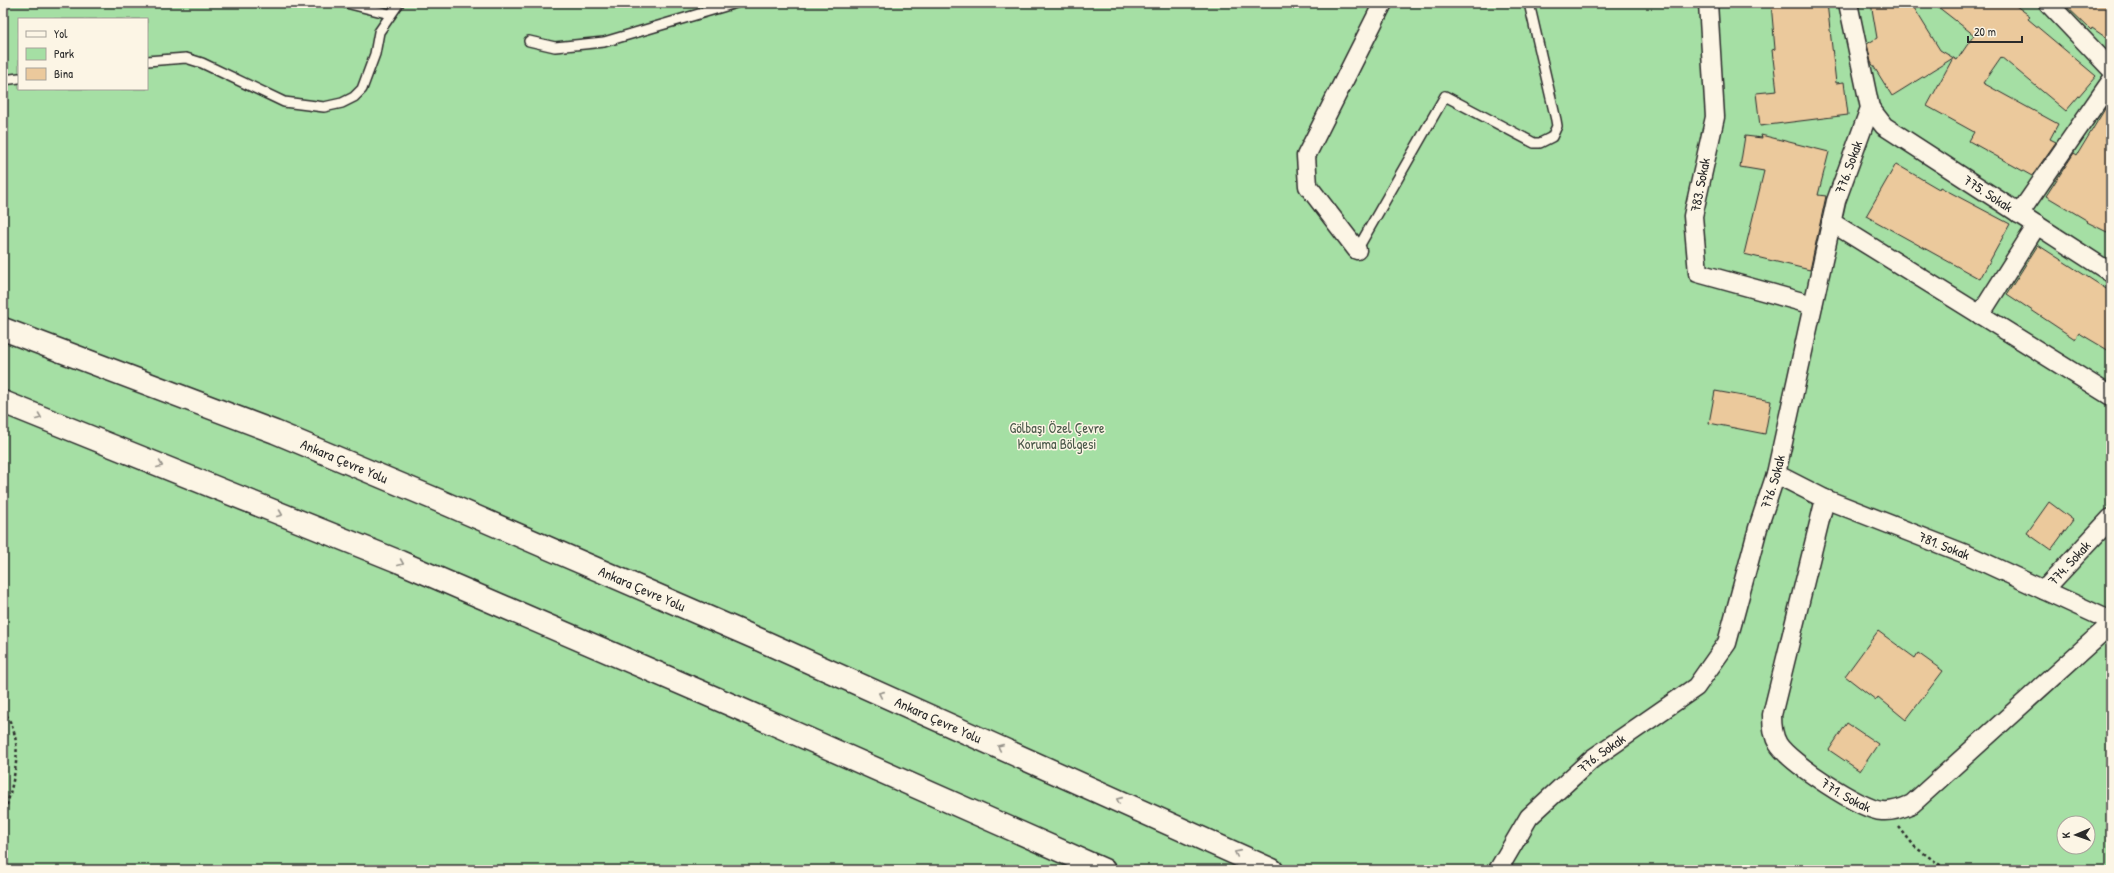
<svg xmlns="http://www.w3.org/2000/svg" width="2114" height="873" font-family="'Patrick Hand',sans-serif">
  <rect width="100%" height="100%" fill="#fcf5e5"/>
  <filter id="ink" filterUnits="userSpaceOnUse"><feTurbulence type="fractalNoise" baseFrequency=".025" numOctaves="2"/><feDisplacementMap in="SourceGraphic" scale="8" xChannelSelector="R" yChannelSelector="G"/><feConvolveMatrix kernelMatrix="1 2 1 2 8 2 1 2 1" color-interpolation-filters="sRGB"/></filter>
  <g filter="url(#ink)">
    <path fill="#a5dfa4" stroke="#688568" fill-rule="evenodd" d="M3 3H2111V870H3ZM19 19H147V89H19ZM2064 823H2088V847H2064Z"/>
    <path fill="#ebc99c" stroke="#2b2b2b" d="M1771 3H1827L1836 83 1844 82 1848 115 1760 126 1756 93 1777 91 1772 50 1775 49Z
      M1871 3H1911L1940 50 1957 60 1974 35 1933 3H2012L2030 16 2028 19 2096 76 2066 111 2001 57 1983 83 2058 124 2050 139 2056 142 2032 176 1969 141 1974 132 1927 106 1953 58 1892 96 1871 62 1867 44 1877 38Z
      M2063 3H2111V41L2092 28 2091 30Z
      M2111 99V234L2087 222 2088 221 2046 196 2074 153 2077 155Z
      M1761 135 1829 152 1818 195 1826 196 1810 270 1744 254 1764 171 1740 167 1745 136 1762 138Z
      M1896 164 1939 189 1940 187 2010 224 1980 279 1866 216Z
      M2038 245 2111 292V352L2079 333 2075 339 2007 294Z
      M1715 391 1771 401 1765 434 1709 423Z
      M2049 502 2073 520 2051 550 2027 533Z
      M1878 631 1915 658 1918 653 1943 671 1906 720 1878 697 1876 700 1845 676Z
      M1847 723 1878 744 1860 771 1829 750Z"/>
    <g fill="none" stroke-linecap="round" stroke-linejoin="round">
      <defs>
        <path id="lane" d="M346 3 390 14
          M529 41 555 47 604 42 736 3
          M147 61 186 58 202 63 284 102 324 107 342 103 354 97 362 89 375 54 379 32 399 3
          M3 80 19 78
          M1357 250 1445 96 1534 143H1540L1552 137 1557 126 1556 120 1529 3"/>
        <g id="street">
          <path d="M1708 3 1715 117 1693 216 1698 273 1813 305"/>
          <path d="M2048 3 2111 69"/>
          <path id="s1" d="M1870 108 1884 126 2111 273"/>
          <path d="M2019 214 2111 81"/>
          <path d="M1831 222 2111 396"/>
          <path d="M1357 250 1308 186 1306 156 1383 3"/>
          <path d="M1980 315 2037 225"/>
          <path id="s2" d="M1776 474 1825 499 1968 555 2111 621"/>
          <path id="s3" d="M1825 499 1772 715C1772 724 1773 736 1778 744 1789 762 1861 810 1882 811 1893 812 1903 808 1912 804L2111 624"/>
          <path id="s4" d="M2044 590 2111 518"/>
          <path id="s5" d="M1498 870 1529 817 1592 759 1696 687 1727 643 1758 528 1776 474 1836 201 1870 108 1848 3"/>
        </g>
        <g id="highway">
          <path id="s6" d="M3 329 275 432 435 499 758 639 1272 870"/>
          <path d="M3 402 400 562 729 704 1104 870"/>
        </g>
      </defs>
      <use href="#lane" stroke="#2b2b2b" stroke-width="12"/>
      <use href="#street" stroke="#2b2b2b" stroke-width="21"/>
      <use href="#highway" stroke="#2b2b2b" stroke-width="25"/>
      <path stroke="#2b2b2b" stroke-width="2.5" stroke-dasharray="3 3" stroke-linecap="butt" d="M3 710C29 745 11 784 3 822
        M1899 827 1915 847 1947 870"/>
      <use href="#lane" stroke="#fcf5e5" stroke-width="9"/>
      <use href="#street" stroke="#fcf5e5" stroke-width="18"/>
      <use href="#highway" stroke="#fcf5e5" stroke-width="22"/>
    </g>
    <defs><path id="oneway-chevron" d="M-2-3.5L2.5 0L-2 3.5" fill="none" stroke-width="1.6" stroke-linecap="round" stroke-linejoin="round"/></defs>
    <g stroke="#949088">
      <use href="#oneway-chevron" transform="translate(39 417) rotate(22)"/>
      <use href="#oneway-chevron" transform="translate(160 465) rotate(22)"/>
      <use href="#oneway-chevron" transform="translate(280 514) rotate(22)"/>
      <use href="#oneway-chevron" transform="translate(401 563) rotate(23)"/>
      <use href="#oneway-chevron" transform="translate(881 694) rotate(-156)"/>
      <use href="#oneway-chevron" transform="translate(1000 747) rotate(-156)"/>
      <use href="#oneway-chevron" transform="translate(1119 800) rotate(-156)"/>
      <use href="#oneway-chevron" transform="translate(1237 853) rotate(-155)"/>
    </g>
  </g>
  <g text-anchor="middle" stroke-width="3" stroke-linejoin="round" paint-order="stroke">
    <g font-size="14" fill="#2b2b2b" stroke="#fcf5e5">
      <text dy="5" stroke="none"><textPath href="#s5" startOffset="819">776. Sokak</textPath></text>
      <text transform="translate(1700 185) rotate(-79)" y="5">783. Sokak</text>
      <text dy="5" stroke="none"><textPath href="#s1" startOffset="147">775. Sokak</textPath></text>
      <text dy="5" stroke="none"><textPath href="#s6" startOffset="366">Ankara Çevre Yolu</textPath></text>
      <text dy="5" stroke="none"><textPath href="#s5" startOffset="495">776. Sokak</textPath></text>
      <text dy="5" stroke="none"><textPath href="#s2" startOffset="183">781. Sokak</textPath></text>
      <text dy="5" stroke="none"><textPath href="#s4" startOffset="37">774. Sokak</textPath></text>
      <text dy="5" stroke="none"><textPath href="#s6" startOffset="690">Ankara Çevre Yolu</textPath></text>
      <text dy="5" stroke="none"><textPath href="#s6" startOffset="1014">Ankara Çevre Yolu</textPath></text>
      <text dy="5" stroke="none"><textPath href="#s5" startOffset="158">776. Sokak</textPath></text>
      <text dy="5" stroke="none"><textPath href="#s3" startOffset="338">771. Sokak</textPath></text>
    </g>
    <g font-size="14" fill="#4a5849" stroke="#fcf5e5">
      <text x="1057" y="433">Gölbaşı Özel Çevre<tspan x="1057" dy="16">Koruma Bölgesi</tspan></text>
    </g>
  </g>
  <rect width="2114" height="873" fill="none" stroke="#fcf5e5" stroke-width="16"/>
  <rect x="8" y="8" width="2098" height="857" fill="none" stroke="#2b2b2b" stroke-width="1.5" filter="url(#ink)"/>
  <rect x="18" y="18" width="130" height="72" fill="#fcf5e5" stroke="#a8a49b"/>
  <rect x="26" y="31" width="20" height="6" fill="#fcf5e5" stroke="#a8a49b"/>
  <text x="54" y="38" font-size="12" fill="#2b2b2b">Yol</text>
  <rect x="26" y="48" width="20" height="12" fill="#a5dfa4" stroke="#a8a49b"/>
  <text x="54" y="58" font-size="12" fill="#2b2b2b">Park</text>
  <rect x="26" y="68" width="20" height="12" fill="#ebc99c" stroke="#a8a49b"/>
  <text x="54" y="78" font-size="12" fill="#2b2b2b">Bina</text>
  <g transform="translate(2076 835) rotate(268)"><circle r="19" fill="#fcf5e5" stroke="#a8a49b"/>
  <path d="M0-3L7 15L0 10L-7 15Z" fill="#2b2b2b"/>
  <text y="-6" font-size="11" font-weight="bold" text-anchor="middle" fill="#2b2b2b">K</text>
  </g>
  <path d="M1968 36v6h54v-6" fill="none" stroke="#2b2b2b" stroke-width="2"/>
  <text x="1974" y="36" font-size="12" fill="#2b2b2b" stroke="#fcf5e5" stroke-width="3" paint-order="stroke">20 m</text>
</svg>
